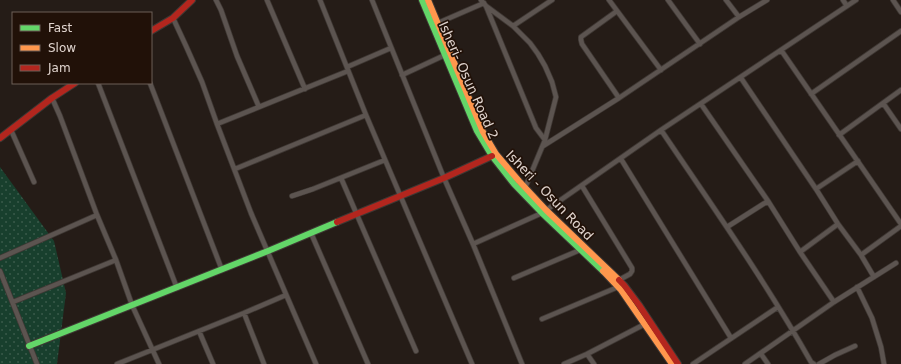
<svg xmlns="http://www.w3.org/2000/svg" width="901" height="364" font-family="'DejaVu Sans',sans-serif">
  <defs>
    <pattern id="grass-dots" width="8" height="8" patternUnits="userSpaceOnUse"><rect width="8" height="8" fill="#183f2d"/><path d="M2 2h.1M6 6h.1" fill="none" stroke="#395a4a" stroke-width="1.8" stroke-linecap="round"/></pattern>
  </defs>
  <rect width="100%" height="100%" fill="#251c17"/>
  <path fill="url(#grass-dots)" d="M0 167 54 241 66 293 57 364H0Z"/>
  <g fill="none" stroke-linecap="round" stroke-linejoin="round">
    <defs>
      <path id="street" d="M216 0 221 10 237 56 259 107
        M267 0 305 89
        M320 0 366 115 472 364
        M372 0 444 178 473 244 522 364
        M481 0 486 6 536 128 545 140
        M609 0 661 70
        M668 0 700 44
        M726 0 739 17
        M843 0 847 6
        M893 0 901 12
        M486 6 513 26 530 43 538 54 545 66 552 82 556 97 545 140 525 188
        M617 11 581 37V40L582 44 619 98
        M173 18 186 46 202 82 217 124 251 213 316 364
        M438 23 484 3
        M513 26 552 0
        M781 50 901 224
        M347 67 391 48
        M402 75 445 55
        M741 78 816 189 838 224 861 255 874 277
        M98 83 177 288
        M150 83 222 270
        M811 94 901 31
        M52 98 60 116 97 215 116 260 132 305 159 364
        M883 103 901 129
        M701 104 768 201 800 252 834 302
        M217 124 348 71
        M11 130 34 182
        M661 130C713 207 766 282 811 362L814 364
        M839 135 901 90
        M543 146 619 98 739 17 767 0
        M621 159 731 338
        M235 169 366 115
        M341 178 416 351
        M582 186 632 268V271L630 274 619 280
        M816 189 858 161
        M292 196 313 189 385 160
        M727 227 768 201
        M311 233 368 364
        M473 244 542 213 661 130 856 0
        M800 252 838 224
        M861 255 901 226
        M0 258 97 215
        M0 271 37 364
        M514 278 580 250
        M857 287 872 318 881 347 884 364
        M13 302 116 260
        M244 313 264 364
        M542 319 618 287
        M199 331 213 364
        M587 354 594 364
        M761 354 768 364
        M117 364 244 313 286 295
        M564 364 587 354 645 324
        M693 364 778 307
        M745 364 834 302 896 263
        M819 364 835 355 855 346"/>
      <path id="fast" d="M422 0 477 131 492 156 514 184 542 213 603 271
        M29 346 268 251 337 222"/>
      <path id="slow" d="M428 0 483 132 496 154 519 181 546 210 619 280
        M603 271 621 290 672 364"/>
      <path id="jam" d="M151 31 173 18 192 0
        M0 138 52 98 75 83
        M337 222 444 178 492 156
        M619 280 624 285 639 305 678 364"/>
    </defs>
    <use href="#street" stroke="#3f3834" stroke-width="6"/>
    <use href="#fast" stroke="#3f3834" stroke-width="8"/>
    <use href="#slow" stroke="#3f3834" stroke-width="8"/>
    <use href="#jam" stroke="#3f3834" stroke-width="8"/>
    <use href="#street" stroke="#5c5450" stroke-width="4.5"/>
    <use href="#fast" stroke="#63d668" stroke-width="6"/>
    <use href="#slow" stroke="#ff974d" stroke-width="6"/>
    <use href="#jam" stroke="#b3261e" stroke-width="6"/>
  </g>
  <g text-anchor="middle" stroke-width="3.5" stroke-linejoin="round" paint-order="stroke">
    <g font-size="13" fill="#e0d4ce" stroke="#211108">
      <text transform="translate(469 80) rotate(66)" y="5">Isheri- Osun Road 2</text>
      <text transform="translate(550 195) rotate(46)" y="5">Isheri - Osun Road</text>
    </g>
  </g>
  <rect x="12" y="12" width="140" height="72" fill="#211108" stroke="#6d5f57"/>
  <rect x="20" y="25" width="20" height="6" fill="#63d668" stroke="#6d5f57"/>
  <text x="48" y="32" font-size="12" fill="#e0d4ce">Fast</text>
  <rect x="20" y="45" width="20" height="6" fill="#ff974d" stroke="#6d5f57"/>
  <text x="48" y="52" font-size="12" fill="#e0d4ce">Slow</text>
  <rect x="20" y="65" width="20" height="6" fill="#b3261e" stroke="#6d5f57"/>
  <text x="48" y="72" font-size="12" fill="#e0d4ce">Jam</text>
</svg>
